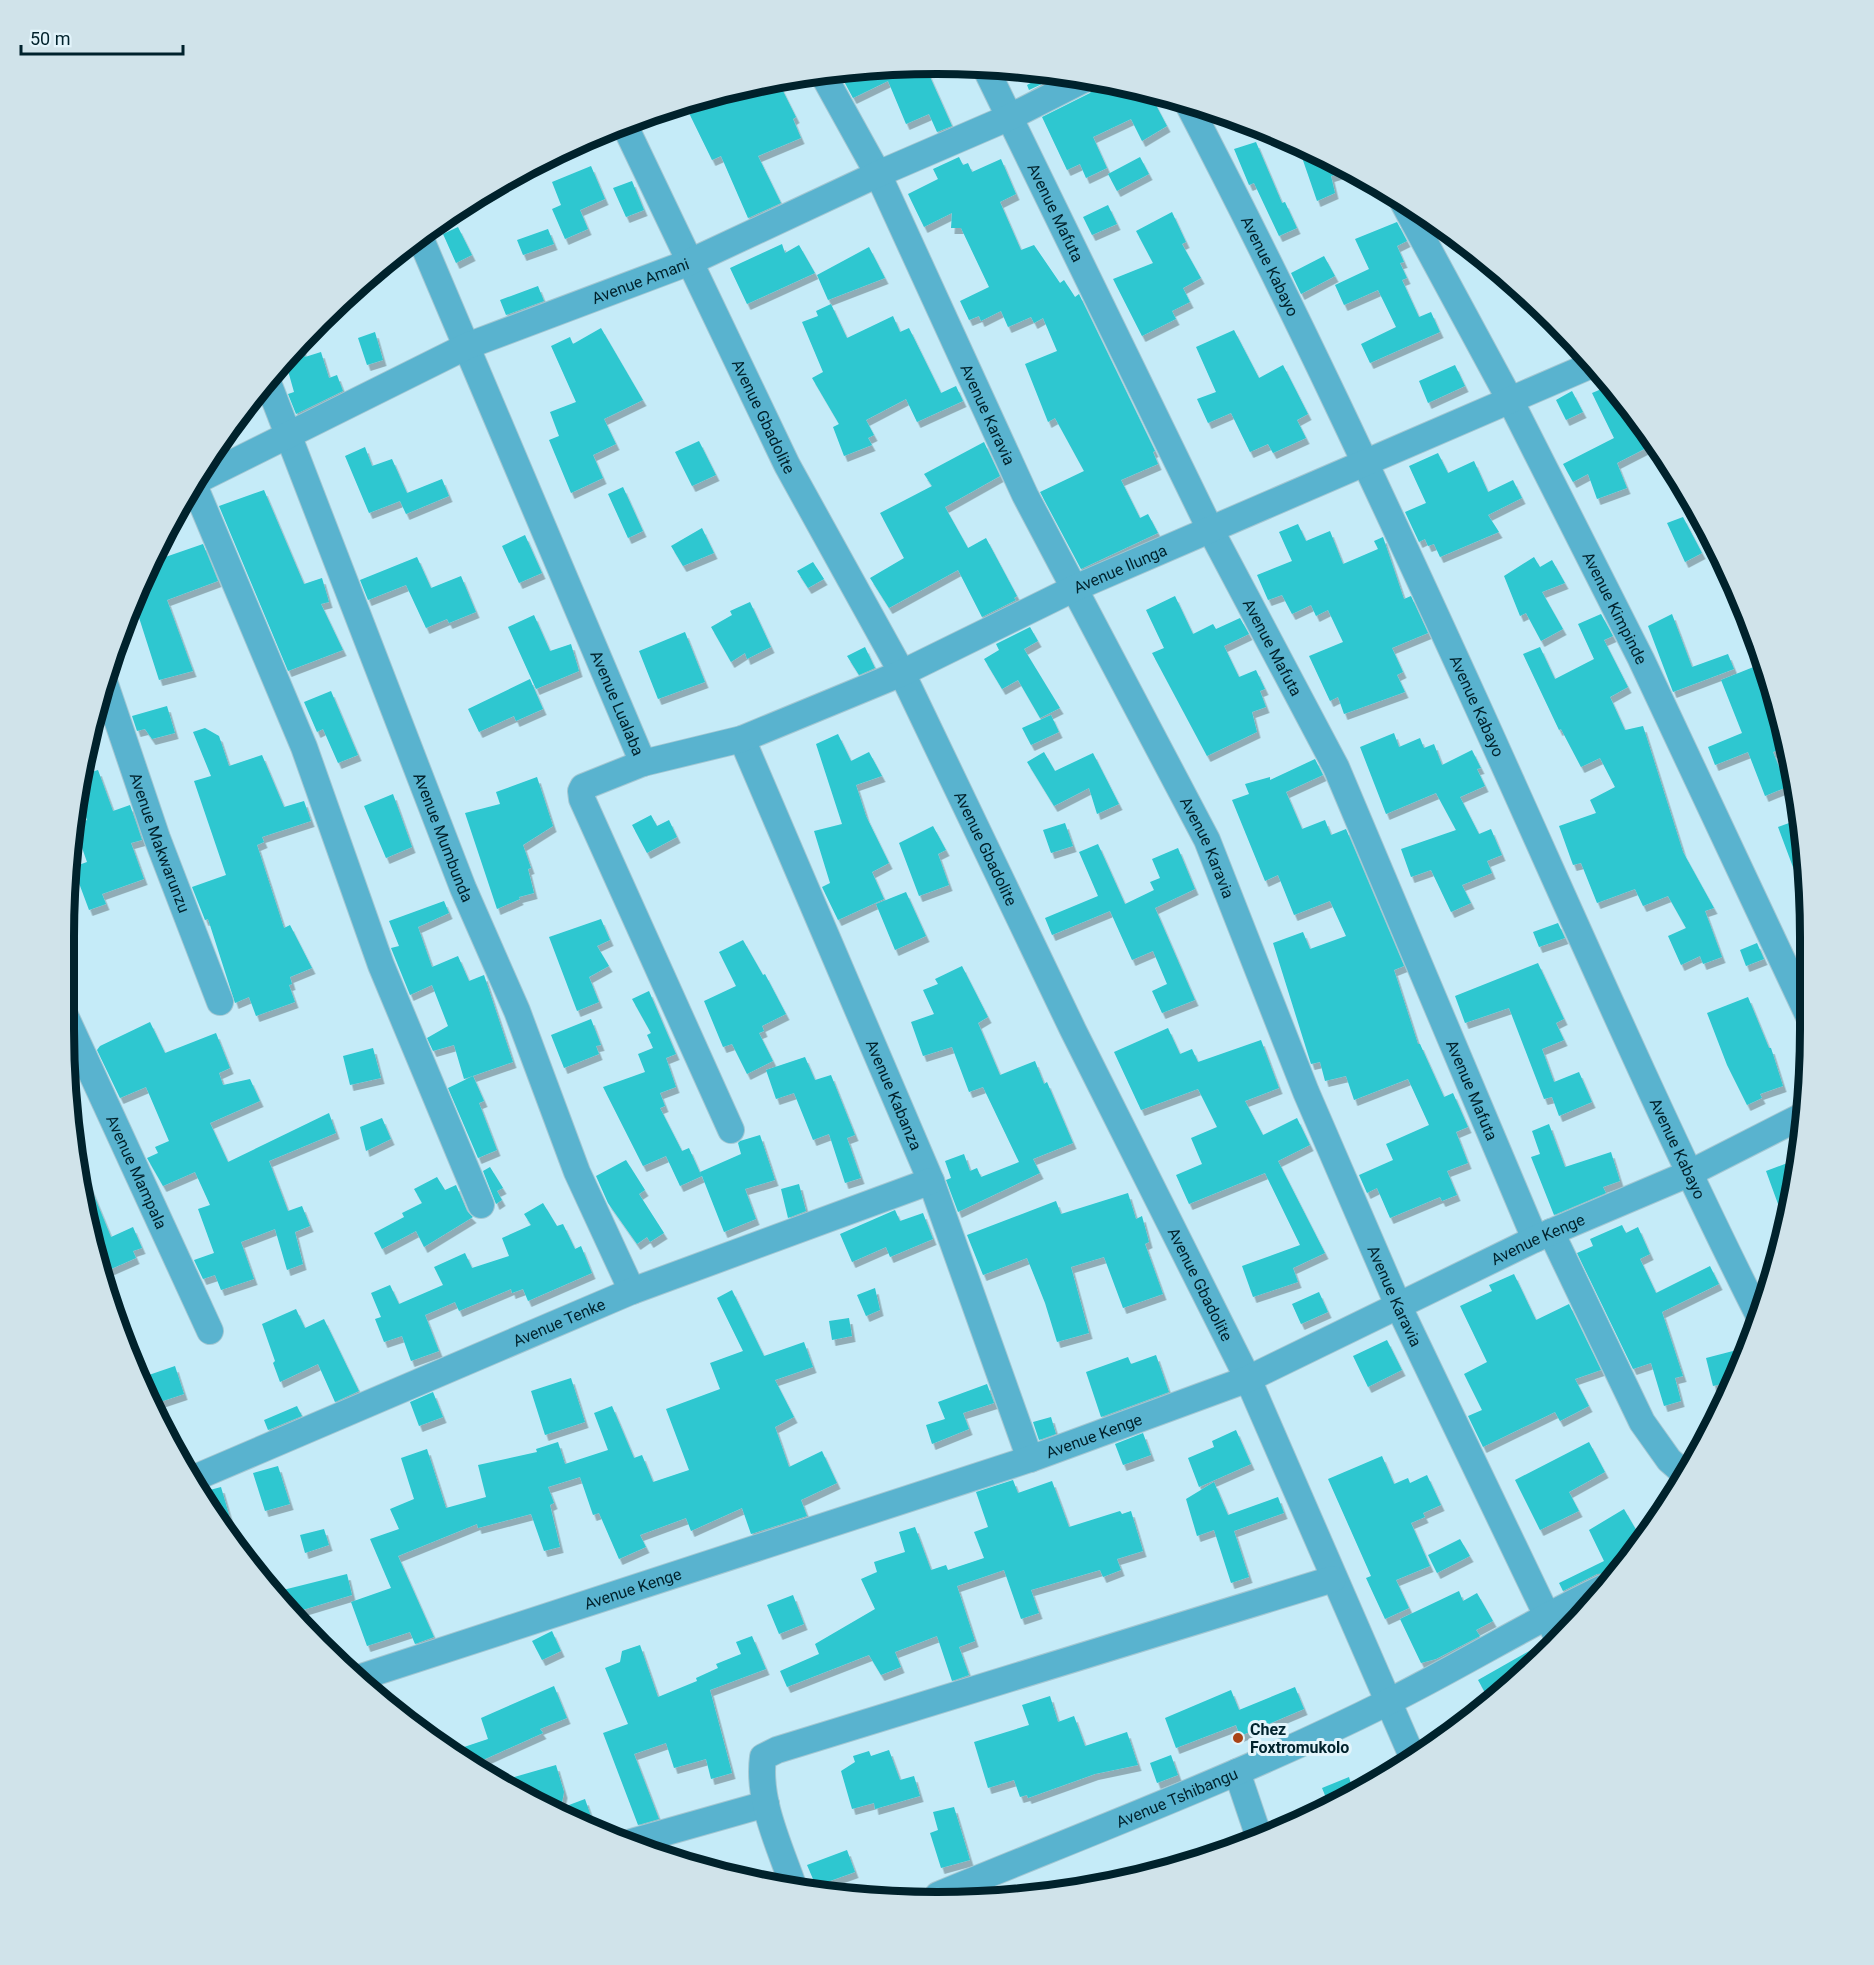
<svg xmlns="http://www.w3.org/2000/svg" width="1874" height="1965" font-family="Roboto,sans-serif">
  <defs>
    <filter id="shadow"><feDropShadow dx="3.5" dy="6" stdDeviation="0" flood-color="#0004"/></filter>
  </defs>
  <rect width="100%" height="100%" fill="#c5ebf8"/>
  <path fill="#2dc7d0" filter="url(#shadow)" d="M915 67 903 73 905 77 926 68 952 126 937 132 929 114 906 124 888 81 853 98 838 70Z
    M1047 74 1059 76 1029 90 1027 85Z
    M778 81 796 117 793 119 801 138 758 156 781 203 748 218 721 156 712 160 688 111 724 94Z
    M1098 82 1148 90 1167 126 1142 141 1131 119 1093 137 1107 168 1086 178 1080 164 1067 170 1042 117 1090 93Z
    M1256 142 1282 203 1285 202 1297 228 1279 236 1254 183 1249 185 1234 149Z
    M1297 143 1324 153 1351 170 1331 176 1335 193 1317 201Z
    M959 157 963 165 968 163 972 172 1001 159 1016 194 1000 202 1021 250 1034 245 1060 283 1064 280 1075 297 1079 294 1155 451 1153 452 1158 464 1121 480 1140 518 1148 514 1158 533 1081 569 1040 492 1084 471 1055 418 1048 422 1025 364 1057 351 1043 318 1034 323 1031 317 1008 327 1001 311 981 321 979 316 969 320 960 301 989 287 961 228H951L952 213 924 227 908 194 938 179 933 169Z
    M1140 157 1149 174 1117 191 1108 174Z
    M591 166 605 199 580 210 588 229 565 239 552 209 561 205 552 182Z
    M632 181 644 210 626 217 613 188Z
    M1108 205 1117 224 1092 235 1083 217Z
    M1172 212 1186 242 1182 244 1201 278 1183 288 1190 302 1172 311 1176 319 1142 336 1113 279 1153 263 1136 231Z
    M1397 222 1407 241 1397 246 1404 262 1400 263 1407 278 1402 280 1419 317 1431 312 1440 332 1370 363 1361 344 1396 327 1378 290 1344 305 1335 285 1369 269 1355 239Z
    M458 227 472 255 456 263 443 234Z
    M548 229 554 244 523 255 517 240Z
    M782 244 785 253 799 245 815 273 747 304 730 268Z
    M869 247 885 278 828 300 817 275Z
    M1324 256 1335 276 1301 294 1291 273Z
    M538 286 544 301 506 315 500 300Z
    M831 304 847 338 893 316 900 332 909 328 941 393 956 386 963 401 917 422 906 399 866 420 874 435 868 438 872 445 844 456 833 427 839 424 812 378 823 372 802 322 818 316 816 311Z
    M601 328 643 400 604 419 616 444 593 455 603 478 571 493 549 440 559 436 550 412 576 402 551 346 570 337 573 344Z
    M1234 330 1259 378 1283 365 1308 414 1297 420 1306 438 1273 453 1268 444 1250 452 1231 413 1208 423 1197 399 1216 392 1196 347Z
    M375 332 383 360 367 365 358 338Z
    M301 343 305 357 321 352 329 378 337 375 343 391 296 414 288 394 294 392 285 360Z
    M1455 365 1465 386 1428 403 1419 381Z
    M1611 385 1654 444 1617 463 1627 488 1597 499 1588 474 1573 482 1563 464 1614 438 1592 393Z
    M1572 391 1583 412 1566 420 1556 400Z
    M699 441 716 475 692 486 675 452Z
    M984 442 1000 476 945 507 968 548 986 538 1017 596 1014 598 1016 600 982 617 958 570 889 608 870 578 904 558 880 513 932 486 924 474Z
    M365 447 372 466 392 459 407 493 442 479 449 496 406 514 400 501 369 513 345 456Z
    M1438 453 1448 473 1474 461 1488 492 1513 480 1522 498 1488 515 1499 532 1440 557 1434 544 1428 546 1425 539 1419 542 1405 512 1426 503 1409 466Z
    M623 487 643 531 628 538 608 494Z
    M264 490 304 584 322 578 329 602 321 604 343 650 288 671 219 506Z
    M1683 517 1702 553 1685 562 1667 523Z
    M1298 524 1306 541 1330 531 1343 564 1378 549 1374 541 1383 537 1404 599 1411 596 1428 633 1392 648 1403 672 1397 675 1405 692 1344 714 1338 697 1330 701 1309 656 1343 642 1328 610 1316 616 1311 605 1292 614 1282 595 1268 600 1257 575 1292 561 1279 532Z
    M702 528 714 553 683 566 671 546Z
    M525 535 542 573 519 583 502 546Z
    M203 544 218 581 167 600 193 671 159 680 134 602 136 595 149 591 144 575 148 563Z
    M417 557 431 588 461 576 476 612 449 623 447 619 426 628 406 585 368 600 360 580Z
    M1534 557 1540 567 1552 560 1565 583 1542 592 1563 629 1541 641 1526 613 1520 616 1504 576Z
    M813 562 824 579 808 588 797 571Z
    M1175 596 1193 634 1213 624 1216 629 1240 618 1249 634 1224 646 1239 677 1256 670 1265 689 1260 691 1266 707 1252 712 1257 732 1207 756 1152 653 1164 648 1146 610Z
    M750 602 771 647 747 659 745 653 731 662 711 627 732 615 730 611Z
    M1601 614 1613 636 1604 640 1628 687 1610 697 1625 730 1643 726 1683 852 1714 908 1705 911 1722 957 1703 964 1700 956 1681 965 1668 936 1686 928 1668 896 1643 906 1635 889 1597 903 1581 863 1573 865 1559 826 1596 813 1590 800 1615 787 1600 758 1581 767 1561 729 1559 730 1523 654 1540 647 1555 679 1594 659 1578 624Z
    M1672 614 1692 667 1728 654 1734 669 1673 692 1648 626Z
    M534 615 550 651 571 644 579 671 536 689 508 627Z
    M1030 627 1038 641 1024 649 1060 708 1040 718 1018 680 1002 689 984 659 999 650 996 644Z
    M685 632 705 682 658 699 639 651Z
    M865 647 875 668 859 675 847 656Z
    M1766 662 1786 747 1773 752 1787 787 1765 796 1748 752 1715 765 1708 747 1742 733 1721 680Z
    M530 679 543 709 516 721 514 716 479 732 468 709Z
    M331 691 358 755 338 763 323 729 317 732 304 702Z
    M167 706 175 733 152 739 145 729 137 731 132 716Z
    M1051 715 1059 732 1031 745 1022 728Z
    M205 728 219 736 229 766 262 755 284 807 304 801 311 821 262 837 264 842 257 845 284 928 290 925 312 968 290 977 292 984 289 985 295 1002 256 1016 249 997 235 1003 208 919 205 920 192 887 226 875 194 781 211 776 193 732Z
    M1394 733 1399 747 1420 738 1424 748 1434 744 1442 765 1472 750 1481 768 1477 769 1485 786 1460 797 1479 834 1491 829 1502 855 1487 861 1492 873 1462 885 1471 903 1451 912 1431 870 1411 877 1401 849 1456 830 1436 793 1386 814 1360 747Z
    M838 734 851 761 869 752 882 776 856 785 866 816 889 863 872 872 884 899 838 920 822 887 830 883 814 831 842 824 816 744Z
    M1044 752 1055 771 1093 753 1119 804 1097 814 1089 788 1054 806 1027 762Z
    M1315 759 1323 775 1286 792 1302 829 1325 820 1331 835 1346 829 1404 966 1394 970 1418 1044H1420L1444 1097 1453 1093 1468 1127 1456 1132 1468 1163 1447 1171 1457 1195 1442 1201 1440 1197 1390 1218 1377 1188 1367 1193 1359 1175 1393 1160 1386 1144 1429 1125 1408 1079 1354 1100 1346 1076 1325 1081 1320 1062 1311 1064 1273 943 1303 932 1310 949 1346 936 1330 901 1294 915 1278 875 1265 881 1232 800 1249 794 1245 784 1270 777V780Z
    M98 770 113 811 130 805 142 840 131 843 144 879 102 894 106 904 89 910 73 867 87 862 74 825 87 820 79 796 82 775Z
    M537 777 553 826 523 845 531 868 528 869 534 893 519 897 520 899 497 909 465 813 500 804 496 792Z
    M393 794 412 847 386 858 364 806Z
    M651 815 657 826 669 820 677 837 647 853 632 825Z
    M1800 819 1804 830 1806 893 1803 894 1778 827Z
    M1065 823 1073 846 1051 853 1043 830Z
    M933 826 946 850 938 854 949 885 919 896 899 843Z
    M1098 844 1125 904 1154 890 1150 882 1160 878 1152 859 1178 848 1195 889 1155 908 1195 1000 1162 1013 1152 991 1167 984 1153 951 1132 960 1110 911 1052 935 1045 918 1098 896 1079 852Z
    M906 892 926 936 895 950 876 904Z
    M444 901 449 913 418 927 432 967 458 956 469 981 484 975 513 1062 464 1079 454 1045 433 1051 427 1038 448 1026 432 985 410 995 391 948 399 946 389 921Z
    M601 919 610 940 597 946 609 966 589 977 599 1002 577 1011 549 937Z
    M1558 923 1565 938 1539 947 1533 932Z
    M743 940 763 975 765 974 786 1014 762 1026 764 1031 759 1033 773 1061 747 1074 732 1044 723 1047 704 1001 736 986 719 952Z
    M1757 943 1764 959 1746 966 1740 950Z
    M1538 963 1564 1019 1556 1023 1564 1040 1542 1049 1554 1082 1579 1072 1592 1102 1559 1116 1552 1097 1544 1099 1509 1008 1465 1023 1455 996Z
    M962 966 988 1017 978 1023 1000 1075 1035 1061 1044 1084 1047 1082 1073 1143 1033 1159 1040 1173 958 1212 946 1180 951 1178 945 1161 964 1154 970 1171 977 1168 981 1177 1019 1162 983 1087 969 1092 952 1047 923 1056 911 1022 934 1014 923 990 938 984 935 979Z
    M649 991 676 1054 666 1058 676 1087 660 1093 665 1106 660 1108 682 1151 689 1148 701 1175 700 1172 741 1154 738 1143 740 1141 760 1135 775 1180 745 1189 756 1219 724 1232 702 1176 680 1186 666 1156 643 1166 603 1087 645 1072 638 1054 653 1048 647 1035 651 1033 632 999Z
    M1748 997 1769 1048H1771L1783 1086 1760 1094 1762 1098 1747 1105 1727 1065 1707 1013Z
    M591 1019 601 1045 596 1046 599 1054 564 1068 551 1035Z
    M150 1022 165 1053 216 1033 230 1068 219 1073 223 1085 250 1079 260 1101 210 1123 228 1162 329 1113 336 1133 269 1161 288 1211 302 1206 310 1226 295 1232 303 1264 287 1270 275 1229 241 1242 254 1279 221 1290 215 1275 203 1279 194 1260 214 1253 198 1209 210 1205 195 1172 163 1186 147 1158 158 1153 155 1147 169 1141 146 1087 120 1098 97 1050 100 1046Z
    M1168 1028 1180 1054 1192 1049 1198 1062 1261 1040 1279 1088 1245 1101 1263 1135 1297 1118 1310 1145 1278 1161 1325 1253 1293 1268 1298 1282 1253 1297 1242 1266 1300 1245 1265 1173 1189 1204 1176 1175 1202 1164 1191 1138 1217 1127 1198 1089 1141 1110 1114 1052Z
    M373 1048 381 1078 350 1085 343 1056Z
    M805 1057 815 1080 831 1075 855 1135 847 1138 861 1178 845 1183 829 1134 813 1140 794 1093 776 1099 766 1070Z
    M473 1076 484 1101 479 1103 497 1150 478 1158 448 1088Z
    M382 1118 391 1139 366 1151 360 1127Z
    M1549 1124 1565 1167 1611 1152 1620 1181 1603 1187 1606 1193 1554 1215 1531 1157 1540 1154 1532 1131Z
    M1798 1159 1794 1199 1786 1226 1766 1171Z
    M626 1160 645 1190 639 1194 664 1233 650 1242 647 1237 637 1244 608 1203 596 1176Z
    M490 1167 503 1188 497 1191 502 1200 496 1204 483 1171Z
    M86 1176 111 1237 133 1227 142 1248 133 1251 136 1258 102 1273 80 1199 78 1179Z
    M437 1177 445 1190 456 1185 467 1211 473 1217 424 1247 416 1231 382 1249 374 1233 404 1217 402 1213 422 1203 414 1189Z
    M799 1184 806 1211 788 1218 781 1189Z
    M1128 1193 1136 1219 1142 1216 1149 1242 1145 1244 1163 1294 1123 1308 1104 1257 1071 1267 1089 1333 1057 1342 1045 1303 1027 1258 983 1275 967 1235 1056 1201 1061 1214Z
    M543 1203 557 1226 563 1224 575 1249 581 1246 592 1273 528 1301 523 1289 512 1293 511 1289 459 1311 455 1302 425 1315 439 1351 411 1361 402 1336 384 1342 375 1319 381 1317 371 1293 390 1285 399 1304 443 1285 434 1267 465 1253 472 1268 509 1256 502 1238 531 1225 524 1214Z
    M895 1210 900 1221 923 1213 933 1239 890 1257 886 1247 852 1262 840 1234Z
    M1622 1225 1626 1233 1638 1227 1650 1254 1640 1259 1656 1293 1710 1266 1719 1284 1662 1312 1683 1376 1675 1378 1681 1401 1664 1406 1651 1363 1633 1369 1577 1253 1593 1246 1590 1239Z
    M1514 1274 1536 1320 1569 1304 1601 1370 1575 1379 1589 1406 1560 1421 1555 1412 1483 1447 1468 1416 1482 1410 1464 1374 1487 1362 1460 1306 1492 1291 1489 1285Z
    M875 1288 880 1310 866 1316 857 1295Z
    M732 1290 764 1356 804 1342 813 1367 775 1380 794 1417 775 1427 789 1467 822 1451 837 1483 801 1500 807 1516 751 1534 742 1508 691 1531 686 1518 640 1535 646 1547 619 1559 599 1513 593 1515 580 1477 548 1487 554 1503 550 1505 560 1547 544 1551 531 1514 478 1528 477 1524 398 1556 434 1637 415 1644 410 1632 367 1646 351 1602 391 1588 370 1539 399 1529 390 1509 414 1499 401 1458 427 1449 446 1508 486 1497 478 1465 537 1452 536 1449 558 1442 565 1464 608 1450 594 1413 612 1406 634 1458 642 1455 653 1482 689 1470 666 1409 720 1389 710 1363 743 1351 717 1298Z
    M1319 1292 1328 1312 1301 1324 1292 1304Z
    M296 1309 305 1328 324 1319 359 1391 335 1402 318 1364 280 1382 273 1363 275 1361 262 1324Z
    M849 1318 852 1336 832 1340 829 1321Z
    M1387 1340 1402 1370 1368 1387 1353 1356Z
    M1733 1351 1739 1373 1735 1381 1713 1386 1706 1358Z
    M1156 1355 1169 1392 1101 1417 1086 1372 1128 1357 1131 1364Z
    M175 1366 184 1394 154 1404 143 1377Z
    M571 1378 585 1422 545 1435 531 1391Z
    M987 1384 994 1403 963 1413 969 1429 932 1444 926 1425 945 1419 938 1402Z
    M433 1392 443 1417 419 1426 410 1402Z
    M297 1406 302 1416 268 1430 264 1420Z
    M1051 1417 1056 1434 1039 1440 1033 1422Z
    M1236 1430 1251 1464 1199 1487 1188 1458 1214 1447 1212 1441Z
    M1143 1433 1151 1455 1123 1465 1115 1444Z
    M1589 1442 1605 1472 1569 1492 1579 1511 1540 1530 1515 1480Z
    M1382 1456 1394 1484 1408 1478 1410 1483 1427 1475 1441 1505 1423 1513 1425 1517 1411 1523 1430 1566 1396 1580 1409 1608 1385 1619 1366 1578 1371 1576 1328 1479Z
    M278 1466 290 1504 265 1511 253 1473Z
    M1013 1480 1018 1493 1052 1481 1069 1527 1120 1511 1122 1514 1131 1511 1143 1551 1117 1559 1121 1570 1103 1577 1100 1570 1031 1590 1039 1613 1021 1619 1004 1570 957 1586 975 1641 959 1647 969 1675 952 1681 937 1636 895 1652 901 1667 881 1675 869 1655 787 1687 780 1671 819 1654 815 1644 875 1609 861 1579 877 1572 874 1562 905 1552 899 1532 915 1527 931 1570 946 1565 948 1570 984 1558 974 1532 988 1527 976 1492Z
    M1214 1482 1228 1515 1278 1497 1284 1513 1234 1531 1249 1577 1231 1583 1214 1530 1197 1536 1186 1499Z
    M221 1487 238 1546 210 1514 199 1493Z
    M1624 1509 1642 1540 1623 1552 1638 1545 1612 1576 1605 1573 1597 1574 1563 1591 1559 1583 1604 1561 1589 1530Z
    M324 1529 329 1545 305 1553 300 1535Z
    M1460 1539 1470 1556 1437 1573 1428 1555Z
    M347 1574 352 1595 296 1612 279 1591Z
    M1459 1591 1463 1601 1477 1593 1493 1621 1476 1630 1480 1636 1436 1659 1421 1663 1400 1619Z
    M793 1595 804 1624 779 1634 767 1605Z
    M552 1631 561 1651 542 1660 532 1641Z
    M752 1636 766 1669 710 1690 732 1773 711 1779 706 1759 674 1768 666 1743 634 1754 659 1819 638 1825 603 1733 628 1724 605 1668 620 1662 622 1651 640 1645 658 1697 697 1681 696 1678 718 1668 716 1664 741 1654 736 1642Z
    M1538 1646 1544 1654 1488 1698 1478 1680Z
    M554 1686 567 1718 540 1729 543 1733 472 1765 452 1751 488 1739 481 1718Z
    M1295 1687 1304 1709 1240 1736 1236 1725 1176 1748 1165 1718 1231 1690 1239 1710Z
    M1050 1696 1058 1722 1074 1716 1085 1746 1127 1732 1138 1765 1095 1774 1028 1798 1027 1795 1020 1797 1014 1780 988 1788 974 1742 1029 1725 1022 1705Z
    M889 1750 900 1780 914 1776 920 1796 875 1809 874 1803 852 1809 841 1771 855 1762 853 1756 869 1751 871 1756Z
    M1171 1755 1178 1775 1157 1783 1150 1763Z
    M556 1765 564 1792 561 1808 585 1799 595 1828 497 1782Z
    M1349 1777 1354 1794 1329 1805 1322 1788Z
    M954 1807 970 1860 941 1868 930 1833 938 1830 933 1812Z
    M847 1850 855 1872 816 1886 807 1865Z"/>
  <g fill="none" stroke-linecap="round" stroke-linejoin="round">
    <defs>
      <g id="minor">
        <path id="s1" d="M984 65 1210 529 1336 767 1535 1239"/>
        <path id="s2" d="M821 71 878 174 1025 495 1207 840 1306 1092 1398 1305 1559 1641"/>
        <path id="s3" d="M1187 102C1290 299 1384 501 1476 703 1569 908 1658 1115 1759 1316"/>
        <path id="s4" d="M624 124 787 465 902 673 1073 1030 1248 1379 1412 1756"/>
        <path id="s5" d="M1403 202 1510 400 1641 659 1811 1021"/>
        <path id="s6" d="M420 237 643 763"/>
        <path id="s7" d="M267 380 463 888 517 1011 577 1172 632 1291"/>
        <path id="s8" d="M196 481 467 346 690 262 878 174 1010 117 1083 80"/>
        <path d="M194 485 304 747 381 965 481 1205"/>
        <path id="s9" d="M104 681 157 838 220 1002"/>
        <path id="s10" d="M742 739 931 1181 1030 1459"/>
        <path id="s11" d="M63 1011 210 1331"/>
        <path id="s12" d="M731 1130 582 799 581 791 583 787 643 763 742 739 902 673 1075 588 1596 363"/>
        <path d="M1551 1232 1642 1422 1669 1460 1685 1474"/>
        <path id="s13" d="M192 1479 632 1291 931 1181"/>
        <path id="s14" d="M355 1679 1030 1459 1248 1379 1535 1239 1688 1174 1802 1116"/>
        <path d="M1237 1772 1259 1837"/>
        <path d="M628 1843 766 1804"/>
        <path d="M794 1888C780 1847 757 1801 763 1757L777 1750 1333 1579"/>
        <path id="s15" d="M938 1895C1088 1833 1240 1776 1386 1703 1459 1667 1529 1623 1603 1588"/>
      </g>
    </defs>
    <use href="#minor" stroke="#a2c7d3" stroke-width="28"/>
    <use href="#minor" stroke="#59b3cf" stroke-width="26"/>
  </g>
  <circle fill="#a94417" stroke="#e2f4fb" stroke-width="2" cx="1238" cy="1738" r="6"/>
  <g text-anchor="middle" stroke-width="6" stroke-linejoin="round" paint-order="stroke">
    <g font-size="16" fill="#00222c" stroke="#e2f4fb">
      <text dy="6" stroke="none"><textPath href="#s1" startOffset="164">Avenue Mafuta</textPath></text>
      <text dy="6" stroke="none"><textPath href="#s3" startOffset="184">Avenue Kabayo</textPath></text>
      <text dy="6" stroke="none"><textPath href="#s8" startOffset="488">Avenue Amani</textPath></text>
      <text dy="6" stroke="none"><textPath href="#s2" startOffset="382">Avenue Karavia</textPath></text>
      <text dy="6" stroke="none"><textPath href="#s4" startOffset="324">Avenue Gbadolite</textPath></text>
      <text dy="6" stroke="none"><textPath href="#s12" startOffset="957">Avenue Ilunga</textPath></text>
      <text dy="6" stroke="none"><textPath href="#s5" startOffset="458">Avenue Kimpinde</textPath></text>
      <text dy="6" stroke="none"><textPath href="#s1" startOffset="650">Avenue Mafuta</textPath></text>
      <text dy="6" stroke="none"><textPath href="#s6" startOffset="506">Avenue Lualaba</textPath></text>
      <text dy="6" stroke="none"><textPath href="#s3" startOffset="670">Avenue Kabayo</textPath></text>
      <text dy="6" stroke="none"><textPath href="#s7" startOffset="490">Avenue Mumbunda</textPath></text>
      <text dy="6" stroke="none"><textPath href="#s9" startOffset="171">Avenue Makwarunzu</textPath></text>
      <text dy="6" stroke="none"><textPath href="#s4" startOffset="810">Avenue Gbadolite</textPath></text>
      <text dy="6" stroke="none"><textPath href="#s2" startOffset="868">Avenue Karavia</textPath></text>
      <text dy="6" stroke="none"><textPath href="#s1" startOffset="1136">Avenue Mafuta</textPath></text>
      <text dy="6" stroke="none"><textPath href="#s10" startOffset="387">Avenue Kabanza</textPath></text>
      <text dy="6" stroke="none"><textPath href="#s3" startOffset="1156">Avenue Kabayo</textPath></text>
      <text dy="6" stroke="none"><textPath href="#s11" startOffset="177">Avenue Mampala</textPath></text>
      <text dy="6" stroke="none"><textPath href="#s14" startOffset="1264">Avenue Kenge</textPath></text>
      <text dy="6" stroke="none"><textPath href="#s4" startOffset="1296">Avenue Gbadolite</textPath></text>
      <text dy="6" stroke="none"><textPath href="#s2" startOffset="1354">Avenue Karavia</textPath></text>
      <text dy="6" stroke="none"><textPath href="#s13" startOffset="399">Avenue Tenke</textPath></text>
      <text dy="6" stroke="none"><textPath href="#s14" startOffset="778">Avenue Kenge</textPath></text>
      <text dy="6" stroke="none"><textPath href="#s14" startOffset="292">Avenue Kenge</textPath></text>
      <text dy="6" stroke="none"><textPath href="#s15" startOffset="258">Avenue Tshibangu</textPath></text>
    </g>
    <g font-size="16" font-weight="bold" fill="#00222c" stroke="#e2f4fb" text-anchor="start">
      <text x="1250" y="1735">Chez<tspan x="1250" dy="18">Foxtromukolo</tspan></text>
    </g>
  </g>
  <path d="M0 0H1874V1965H0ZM937 74H937A863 863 0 0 1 1800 937V1029A863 863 0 0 1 937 1892H937A863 863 0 0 1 74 1029V937A863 863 0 0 1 937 74Z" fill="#d0e3ea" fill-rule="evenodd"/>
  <path fill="none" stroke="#00222c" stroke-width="8" d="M937 74H937A863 863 0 0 1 1800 937V1029A863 863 0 0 1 937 1892H937A863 863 0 0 1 74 1029V937A863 863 0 0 1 937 74Z"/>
  <path d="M21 45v9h162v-9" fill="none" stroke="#00222c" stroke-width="3"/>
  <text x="30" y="45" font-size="18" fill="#00222c" stroke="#e2f4fb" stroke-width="4.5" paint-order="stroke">50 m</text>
</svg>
